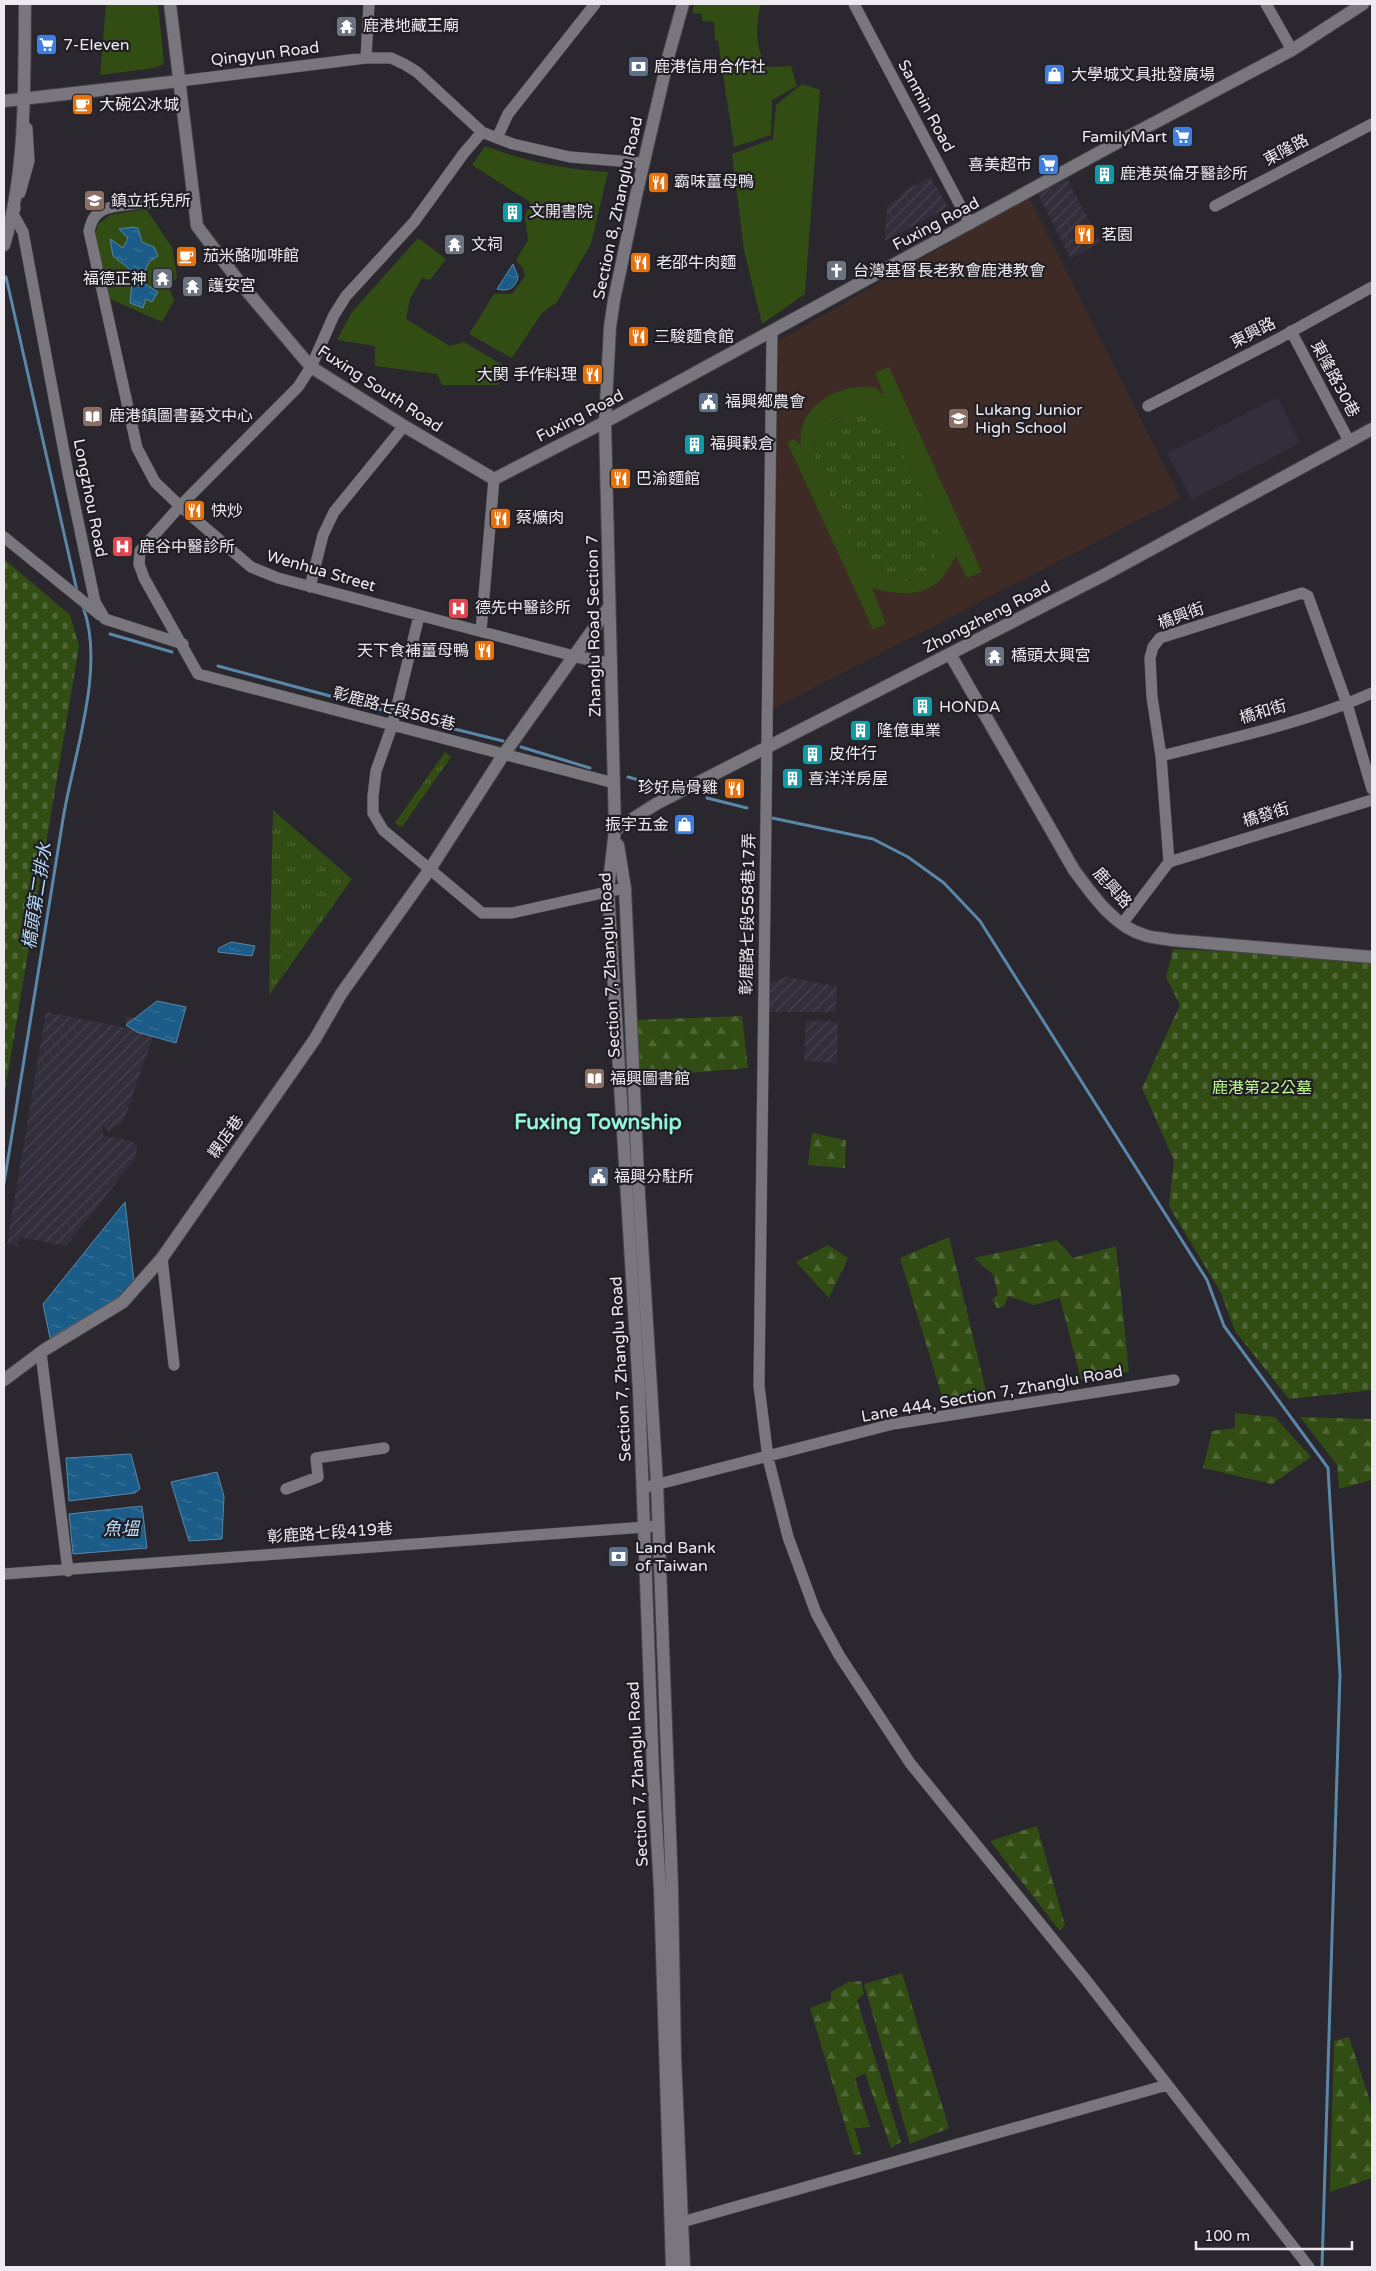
<svg xmlns="http://www.w3.org/2000/svg" width="1376" height="2271" viewBox="0 0 1376 2271" font-family="'Varela Round','Noto Sans TC',sans-serif">
	<style>
		.built { fill: #332e3b }
		.industrial { fill: url(#industrial-furrows) }
		.education { fill: #3e2b26 }
		.grass { fill: url(#grass-tufts) }
		.forest { fill: url(#forest-firs) }
		.cemetery { fill: url(#cemetery-stones) }
		.park { fill: #314d13; fill-rule: evenodd }
		.water { fill: url(#water-ripples); stroke: #5a87a7 }
		.lines { fill: none; stroke-linecap: round; stroke-linejoin: round }
		.stream { stroke: #5a87a7; stroke-width: 3 }
		.street-casing { stroke: #47454a; stroke-width: 12 }
		.secondary-casing { stroke: #47454a; stroke-width: 14 }
		.street { stroke: #79767e; stroke-width: 11 }
		.secondary { stroke: #79767e; stroke-width: 12 }
		.labels { text-anchor: middle; dominant-baseline: central; stroke-width: 4.5; stroke-linejoin: round; paint-order: stroke }
		.poi-label { font-size: 16px; fill: #edebf0; stroke: #201e24; text-anchor: start }
		.street-label { font-size: 16px; fill: #edebf0; stroke: #201e24 }
		.park-label { font-size: 16px; fill: #c0f98e; stroke: #201e24 }
		.water-label { font-size: 18px; font-style: italic; fill: #b4dcfb; stroke: #201e24 }
		.district-label { font-size: 21px; font-weight: bold; fill: #93f4d9; stroke: #201e24 }
	</style>
	<defs>
		<pattern id="industrial-furrows" width="10" height="10" patternUnits="userSpaceOnUse" patternTransform="scale(1.25)"><rect width="10" height="10" fill="#332e3b"/><path d="M-1 1l2-2M0 10L10 0M9 11l2-2" fill="none" stroke="#47424e"/></pattern>
		<pattern id="grass-tufts" width="24" height="20" patternUnits="userSpaceOnUse" patternTransform="scale(1.25)"><rect width="24" height="20" fill="#314d13"/><path d="M3 7l-1-3M5 7V3M7 7l1-3M15 17l-1-3M17 17v-4M19 17l1-3" fill="none" stroke="#4f6736"/></pattern>
		<pattern id="forest-firs" width="22" height="20" patternUnits="userSpaceOnUse" patternTransform="scale(1.25)"><rect width="22" height="20" fill="#314d13"/><path d="M5 1l3.5 6h-7zM16 11l3.5 6h-7z" fill="#4f6736"/></pattern>
		<pattern id="cemetery-stones" width="16" height="16" patternUnits="userSpaceOnUse" patternTransform="scale(1.25)"><rect width="16" height="16" fill="#314d13"/><path d="M2 7V4a2 2 0 0 1 4 0v3zM10 15v-3a2 2 0 0 1 4 0v3z" fill="#4f6736"/></pattern>
		<pattern id="water-ripples" width="26" height="14" patternUnits="userSpaceOnUse" patternTransform="scale(1.25)"><rect width="26" height="14" fill="#1b5c88"/><path d="M2 4q2-2 4 0t4 0M15 11q2-2 4 0t4 0" fill="none" stroke="#3c7499"/></pattern>
	</defs>
	<rect width="100%" height="100%" fill="#2a272e"/>
	<path class="built" d="M1278 397 1300 443 1192 500 1167 453Z"/>
	<path class="industrial" d="M930 177 948 207 885 241 887 205 899 198 904 191Z
		M1066 177 1100 242 1071 259 1035 188Z
		M786 977 837 986 836 1012H768V983Z
		M46 1012 127 1028 125 1016 158 1022 124 1120 121 1125 114 1127 109 1132 102 1125 103 1136 124 1139 137 1144 136 1158 66 1246 20 1237 17 1246 7 1244Z
		M806 1020 838 1022 837 1063 804 1061Z"/>
	<path class="education" d="M1029 197 1181 498 771 710 778 341Z"/>
	<path class="grass" d="M862 413 877 417 891 428 940 533C938 578 904 594 866 571L814 462 816 441 824 429 835 420 847 415Z
		M445 752 451 757 402 827 395 823Z
		M273 810 352 879 269 995Z"/>
	<path class="forest" d="M742 1016 748 1068 638 1077 635 1020Z
		M812 1133 846 1140 845 1168 808 1165Z
		M949 1237 986 1391 944 1403 900 1258Z
		M1057 1240 1073 1258 1116 1246 1129 1372 1081 1380 1060 1298 1034 1305 1008 1296 1004 1307 997 1308 992 1299 998 1295 993 1274 974 1258Z
		M828 1245 848 1258 829 1298 796 1262Z
		M1235 1413 1275 1417 1311 1457 1272 1484 1203 1468 1212 1431 1235 1428Z
		M1300 1417 1372 1419V1480L1339 1489 1337 1465Z
		M1037 1826 1065 1925 1060 1931 990 1841Z
		M902 1973 949 2128 910 2144 864 1984Z
		M861 1981 864 1994 857 2000 901 2142 891 2148 865 2073 855 2078 870 2127 854 2128 862 2154 854 2155 810 2008 831 2000V1992L848 1982Z
		M1349 2037 1372 2107V2178L1330 2192 1334 2041Z"/>
	<path class="cemetery" d="M4 559 70 615 79 646 4 1097Z
		M1173 949 1303 955 1372 963V1390L1289 1399 1235 1331 1221 1293 1169 1206 1174 1160 1142 1088 1180 1005 1166 977Z"/>
	<path class="park" d="M106 4H158L164 64 154 68 100 75Z
		M694 4H761C755 25 755 50 768 67L791 66 797 86 772 100 771 135 734 147 718 41 715 40 714 22 702 21V14L692 13Z
		M802 84 820 90 805 294 762 324 744 250 732 154 773 139 776 105Z
		M485 146C528 162 563 169 608 172L591 244 557 302 542 313 512 358 469 334 494 294H512L525 276 523 268 516 260 528 240 525 217 530 202 472 165Z
		M146 209 172 247 177 277 169 287 174 301 162 322 110 299 95 236 98 224 110 215Z
		M418 238 446 259 430 280 422 278 410 299 406 319 450 346 464 342 506 367 498 385H442L437 374 375 366V346L337 340 352 312Z
		M889 367 982 572 967 578 956 556C951 564 945 576 938 582 919 598 894 594 872 588L886 624 873 629 787 442 794 439 801 445C796 412 829 389 859 387 863 387 870 386 875 388 878 390 881 393 884 395L875 373ZM862 413 877 417 891 428 940 533C938 578 903 594 866 571L814 462 816 441 824 429 835 419 847 415Z"/>
	<path class="water" d="M133 227 138 228 142 242 154 247 158 256 149 262 145 271 148 274 145 284 158 292 152 302 146 299 143 308 130 303 132 282 138 276 113 256 110 239 123 248 128 238 119 229Z
		M513 264 518 277C516 288 508 292 497 289Z
		M231 942 255 946 252 956 218 952 219 948Z
		M157 1001 186 1007 176 1043 137 1032 126 1025Z
		M125 1202 134 1282 117 1298 50 1338 43 1304Z
		M131 1454 140 1489 135 1493 69 1501 66 1458Z
		M217 1472 224 1496 222 1539 189 1541 171 1482Z
		M142 1506 147 1548 73 1554 69 1514Z"/>
	<g class="lines">
		<path class="stream" d="M6 277 77 591
			M110 634 172 652
			M218 666 386 711
			M402 716 503 741
			M521 747 590 768
			M628 777 657 785
			M707 798 747 808
			M772 818 873 839 908 857 944 883 980 921 1207 1280 1224 1326 1328 1468 1340 1674 1322 2267
			M4 1183C24 1062 43 941 63 819 73 757 106 667 83 607"/>
		<defs>
			<path id="street" d="M854 4 970 224
				M1266 4 1292 50
				M366 58 369 4
				M180 81 366 58H391L404 64 417 72 482 132 497 138 513 144 570 157 644 163
				M482 132 464 153 414 222 346 296 334 315 311 367 298 387 180 506 140 551 139 564 144 578 198 674 614 783
				M497 138 508 114 595 4
				M20 193 29 161 27 128
				M193 200C174 202 115 202 101 211 93 216 91 223 89 231L137 448 155 482 180 506 251 567 278 578 574 656
				M1215 206 1372 124
				M15 208 13 214 23 232 68 473 95 602 105 619 183 644
				M772 331 759 1386 768 1458 788 1537 816 1613 839 1655 910 1763 1086 1980 1309 2267
				M1291 331 1349 441
				M1148 406 1278 339 1372 287
				M4 537 100 615
				M310 587 323 535 334 512 404 426
				M419 616 392 726 376 771 373 796V813L383 830 482 913H512L625 888
				M481 631 494 479
				M1161 756C1232 738 1305 723 1372 693
				M1169 862 1372 800
				M1122 924 1169 862 1161 756 1152 697 1150 658 1153 647 1160 638 1302 593 1308 596 1347 704 1372 789
				M162 1258 174 1365
				M41 1353 68 1571
				M643 1488 893 1424 1174 1380
				M286 1489 318 1477 316 1458 384 1448
				M4 1574 659 1526
				M674 2222H682L1167 2085"/>
			<path id="secondary" d="M170 4 197 226 240 283 311 367 404 426 494 479 605 422 1122 140 1292 50 1363 4
				M4 101 180 81
				M4 245C27 171 24 81 25 4
				M950 654 1074 870C1092 894 1113 926 1144 935 1152 938 1162 938 1171 940L1372 957
				M574 656 611 664
				M615 830 656 804 1104 575 1372 429
				M618 845 625 888 638 1178 657 1484 672 1887 675 2057 684 2267
				M4 1380 44 1350 123 1302 162 1258 315 1039 341 994 430 869 504 754 609 607
				M672 2267 660 1889 653 1771 639 1391 608 890 615 830 605 422 610 327 614 300 636 196 669 54 683 4"/>
		</defs>
		<use href="#street" class="street-casing"/>
		<use href="#secondary" class="secondary-casing"/>
		<use href="#street" class="street"/>
		<use href="#secondary" class="secondary"/>
	</g>
	<defs>
		<symbol id="temple-square" viewBox="-11 -11 22 22"><rect x="-9" y="-9" width="18" height="18" rx="4" fill="#6b7280" stroke="#201e24"/><path d="M0-6L5-2H3V0L6.5 2.5H4V6H1.5V3h-3V6H-4V2.5H-6.5L-3 0V-2H-5Z" fill="#fff"/></symbol>
		<symbol id="supermarket-square" viewBox="-11 -11 22 22"><rect x="-9" y="-9" width="18" height="18" rx="4" fill="#3f7fe0" stroke="#201e24"/><path d="M-6-5.5h2.5l.6 2H6L4.5 2H-2.5L-4.4-4H-6ZM-1.5 3.2a1.3 1.3 0 1 0 .1 0ZM3 3.2a1.3 1.3 0 1 0 .1 0Z" fill="#fff"/></symbol>
		<symbol id="bank-square" viewBox="-11 -11 22 22"><rect x="-9" y="-9" width="18" height="18" rx="4" fill="#5c6f8a" stroke="#201e24"/><path d="M-6-4H6V4H-6ZM0-2.3a2.3 2.3 0 1 0 0 4.6a2.3 2.3 0 1 0 0-4.6Z" fill="#fff"/></symbol>
		<symbol id="shop-square" viewBox="-11 -11 22 22"><rect x="-9" y="-9" width="18" height="18" rx="4" fill="#3f7fe0" stroke="#201e24"/><path d="M-5-2.5h2.3a2.7 3.5 0 0 1 5.4 0H5L5.5 6h-11ZM-1.5-2.5h3a1.5 2.3 0 0 0-3 0Z" fill="#fff"/></symbol>
		<symbol id="cafe-square" viewBox="-11 -11 22 22"><rect x="-9" y="-9" width="18" height="18" rx="4" fill="#e8710a" stroke="#201e24"/><path d="M-5.5-4.5H6V0H3Q3 3.5 0 3.5H-2.5Q-5.5 3.5-5.5 0ZM3-3.2v2h1.7v-2ZM-6 4.5H4V6H-6Z" fill="#fff"/></symbol>
		<symbol id="building-square" viewBox="-11 -11 22 22"><rect x="-9" y="-9" width="18" height="18" rx="4" fill="#0f9aa8" stroke="#201e24"/><path d="M-4-6H4V6H1V3H-1V6H-4ZM-2.5-4.3h1.7v1.8h-1.7ZM.8-4.3h1.7v1.8H.8ZM-2.5-1h1.7V.8h-1.7ZM.8-1h1.7V.8H.8Z" fill="#fff"/></symbol>
		<symbol id="restaurant-square" viewBox="-11 -11 22 22"><rect x="-9" y="-9" width="18" height="18" rx="4" fill="#e8710a" stroke="#201e24"/><path d="M-5-6h1v4h1v-4h1v4h1v-4h1v5L-1.5 .5V6h-2V.5L-5-1ZM5-6V6H3V1.5H1.5Q1.5-4 5-6Z" fill="#fff"/></symbol>
		<symbol id="school-square" viewBox="-11 -11 22 22"><rect x="-9" y="-9" width="18" height="18" rx="4" fill="#8d6e63" stroke="#201e24"/><path d="M0-5L7-2L0 1L-7-2ZM-4 1L0 2.5L4 1V4Q0 6-4 4Z" fill="#fff"/></symbol>
		<symbol id="church-square" viewBox="-11 -11 22 22"><rect x="-9" y="-9" width="18" height="18" rx="4" fill="#6b7280" stroke="#201e24"/><path d="M-1.2-6h2.4v3.5h3.3v2.4h-3.3V6h-2.4V-.1h-3.3v-2.4h3.3Z" fill="#fff"/></symbol>
		<symbol id="civic-square" viewBox="-11 -11 22 22"><rect x="-9" y="-9" width="18" height="18" rx="4" fill="#5c6f8a" stroke="#201e24"/><path d="M-.6-6.5H3V-4.5H.6V-3L4-1V1h2V6H-6V1h2V-1L-.6-3ZM-1.2 2.5V6h2.4V2.5Z" fill="#fff"/></symbol>
		<symbol id="library-square" viewBox="-11 -11 22 22"><rect x="-9" y="-9" width="18" height="18" rx="4" fill="#8d6e63" stroke="#201e24"/><path d="M-6-4Q-3-5.5-.7-3.5V5Q-3 3-6 4ZM6-4Q3-5.5 .7-3.5V5Q3 3 6 4Z" fill="#fff"/></symbol>
		<symbol id="hospital-square" viewBox="-11 -11 22 22"><rect x="-9" y="-9" width="18" height="18" rx="4" fill="#e0444e" stroke="#201e24"/><path d="M-5-5h3v3.5h4V-5h3V5h-3V1.5h-4V5h-3Z" fill="#fff"/></symbol>
	</defs>
	<g fill-rule="evenodd">
		<use href="#temple-square" x="334" y="14" width="25" height="25"/>
		<use href="#supermarket-square" x="34" y="32" width="25" height="25"/>
		<use href="#bank-square" x="626" y="54" width="25" height="25"/>
		<use href="#shop-square" x="1042" y="62" width="25" height="25"/>
		<use href="#cafe-square" x="70" y="92" width="25" height="25"/>
		<use href="#supermarket-square" x="1170" y="124" width="25" height="25"/>
		<use href="#supermarket-square" x="1036" y="152" width="25" height="25"/>
		<use href="#building-square" x="1092" y="162" width="25" height="25"/>
		<use href="#restaurant-square" x="646" y="170" width="25" height="25"/>
		<use href="#school-square" x="82" y="188" width="25" height="25"/>
		<use href="#building-square" x="500" y="200" width="25" height="25"/>
		<use href="#restaurant-square" x="1072" y="222" width="25" height="25"/>
		<use href="#temple-square" x="442" y="232" width="25" height="25"/>
		<use href="#cafe-square" x="174" y="244" width="25" height="25"/>
		<use href="#restaurant-square" x="628" y="250" width="25" height="25"/>
		<use href="#church-square" x="824" y="258" width="25" height="25"/>
		<use href="#temple-square" x="150" y="266" width="25" height="25"/>
		<use href="#temple-square" x="180" y="274" width="25" height="25"/>
		<use href="#restaurant-square" x="626" y="324" width="25" height="25"/>
		<use href="#restaurant-square" x="580" y="362" width="25" height="25"/>
		<use href="#civic-square" x="696" y="390" width="25" height="25"/>
		<use href="#library-square" x="80" y="404" width="25" height="25"/>
		<use href="#school-square" x="946" y="406" width="25" height="25"/>
		<use href="#building-square" x="682" y="432" width="25" height="25"/>
		<use href="#restaurant-square" x="608" y="466" width="25" height="25"/>
		<use href="#restaurant-square" x="182" y="498" width="25" height="25"/>
		<use href="#restaurant-square" x="488" y="506" width="25" height="25"/>
		<use href="#hospital-square" x="110" y="534" width="25" height="25"/>
		<use href="#hospital-square" x="446" y="596" width="25" height="25"/>
		<use href="#restaurant-square" x="472" y="638" width="25" height="25"/>
		<use href="#temple-square" x="982" y="644" width="25" height="25"/>
		<use href="#building-square" x="910" y="694" width="25" height="25"/>
		<use href="#building-square" x="848" y="718" width="25" height="25"/>
		<use href="#building-square" x="800" y="742" width="25" height="25"/>
		<use href="#building-square" x="780" y="766" width="25" height="25"/>
		<use href="#restaurant-square" x="722" y="776" width="25" height="25"/>
		<use href="#shop-square" x="672" y="812" width="25" height="25"/>
		<use href="#library-square" x="582" y="1066" width="25" height="25"/>
		<use href="#civic-square" x="586" y="1164" width="25" height="25"/>
		<use href="#bank-square" x="606" y="1544" width="25" height="25"/>
	</g>
	<g class="labels">
		<g class="poi-label">
			<text x="363" y="26">鹿港地藏王廟</text>
			<text x="63" y="45">7-Eleven</text>
			<text x="654" y="67">鹿港信用合作社</text>
			<text x="1071" y="75">大學城文具批發廣場</text>
			<text x="99" y="105">大碗公冰城</text>
			<text x="1167" y="137" text-anchor="end">FamilyMart</text>
			<text x="1032" y="165" text-anchor="end">喜美超市</text>
			<text x="1120" y="174">鹿港英倫牙醫診所</text>
			<text x="674" y="182">霸味薑母鴨</text>
			<text x="111" y="201">鎮立托兒所</text>
			<text x="529" y="212">文開書院</text>
			<text x="1101" y="235">茗園</text>
			<text x="471" y="245">文祠</text>
			<text x="203" y="256">茄米酪咖啡館</text>
			<text x="656" y="263">老邵牛肉麵</text>
			<text x="853" y="271">台灣基督長老教會鹿港教會</text>
			<text x="147" y="279" text-anchor="end">福德正神</text>
			<text x="208" y="286">護安宮</text>
			<text x="654" y="337">三駿麵食館</text>
			<text x="577" y="375" text-anchor="end">大関 手作料理</text>
			<text x="725" y="402">福興鄉農會</text>
			<text x="975" y="410">Lukang Junior<tspan x="975" dy="18">High School</tspan></text>
			<text x="109" y="416">鹿港鎮圖書藝文中心</text>
			<text x="710" y="444">福興穀倉</text>
			<text x="636" y="479">巴渝麵館</text>
			<text x="211" y="511">快炒</text>
			<text x="516" y="518">蔡爌肉</text>
			<text x="139" y="547">鹿谷中醫診所</text>
			<text x="475" y="608">德先中醫診所</text>
			<text x="469" y="651" text-anchor="end">天下食補薑母鴨</text>
			<text x="1011" y="656">橋頭太興宮</text>
			<text x="939" y="707">HONDA</text>
			<text x="877" y="731">隆億車業</text>
			<text x="829" y="754">皮件行</text>
			<text x="808" y="779">喜洋洋房屋</text>
			<text x="718" y="788" text-anchor="end">珍好烏骨雞</text>
			<text x="669" y="825" text-anchor="end">振宇五金</text>
			<text x="610" y="1079">福興圖書館</text>
			<text x="614" y="1177">福興分駐所</text>
			<text x="635" y="1548">Land Bank<tspan x="635" dy="18">of Taiwan</tspan></text>
		</g>
		<g class="street-label">
			<text transform="translate(265 54) rotate(-7)">Qingyun Road</text>
			<text transform="translate(926 106) rotate(62)">Sanmin Road</text>
			<text transform="translate(1286 150) rotate(-28)">東隆路</text>
			<text transform="translate(618 208) rotate(-78)">Section 8, Zhanglu Road</text>
			<text transform="translate(936 224) rotate(-28)">Fuxing Road</text>
			<text transform="translate(1253 333) rotate(-27)">東興路</text>
			<text transform="translate(1335 379) rotate(62)">東隆路30巷</text>
			<text transform="translate(380 389) rotate(33)">Fuxing South Road</text>
			<text transform="translate(580 416) rotate(-27)">Fuxing Road</text>
			<text transform="translate(90 498) rotate(79)">Longzhou Road</text>
			<text transform="translate(321 571) rotate(16)">Wenhua Street</text>
			<text transform="translate(1181 616) rotate(-20)">橋興街</text>
			<text transform="translate(987 617) rotate(-27)">Zhongzheng Road</text>
			<text transform="translate(594 626) rotate(-91)">Zhanglu Road Section 7</text>
			<text transform="translate(394 709) rotate(15)">彰鹿路七段585巷</text>
			<text transform="translate(1263 712) rotate(-16)">橋和街</text>
			<text transform="translate(1266 815) rotate(-17)">橋發街</text>
			<text transform="translate(1112 888) rotate(48)">鹿興路</text>
			<text transform="translate(748 914) rotate(-89)">彰鹿路七段558巷17弄</text>
			<text transform="translate(610 965) rotate(-93)">Section 7, Zhanglu Road</text>
			<text transform="translate(226 1137) rotate(-55)">粿店巷</text>
			<text transform="translate(621 1369) rotate(-93)">Section 7, Zhanglu Road</text>
			<text transform="translate(992 1394) rotate(-10)">Lane 444, Section 7, Zhanglu Road</text>
			<text transform="translate(330 1533) rotate(-4)">彰鹿路七段419巷</text>
			<text transform="translate(638 1774) rotate(-93)">Section 7, Zhanglu Road</text>
		</g>
		<g class="park-label">
			<text x="1262" y="1088">鹿港第22公墓</text>
		</g>
		<g class="water-label">
			<text transform="translate(37 896) rotate(-81)">橋頭第二排水</text>
			<text x="121" y="1529">魚塭</text>
		</g>
		<g class="district-label">
			<text x="598" y="1122">Fuxing Township</text>
		</g>
	</g>
	<rect width="1376" height="2271" fill="none" stroke="#edebf0" stroke-width="10"/>
	<path d="M1196 2241v8h156v-8" fill="none" stroke="#edebf0" stroke-width="2.5"/>
	<text x="1204" y="2241" font-size="15" fill="#edebf0" stroke="#201e24" stroke-width="4" paint-order="stroke">100 m</text>
</svg>
